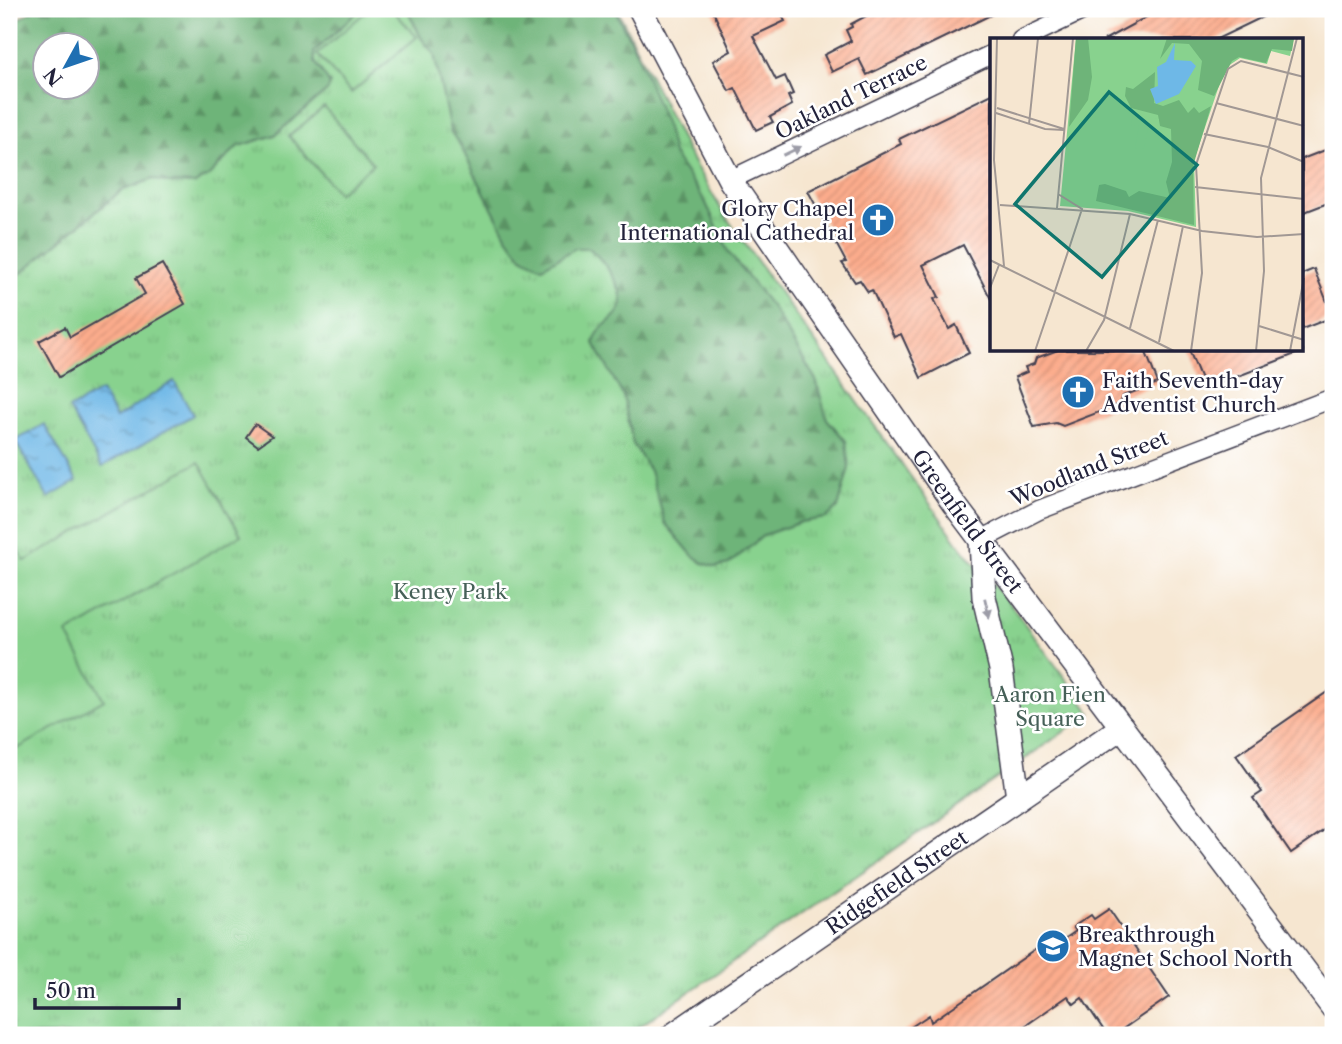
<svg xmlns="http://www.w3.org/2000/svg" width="1342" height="1044" viewBox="0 0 1342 1044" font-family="'Libre Caslon Text',serif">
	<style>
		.grass { fill: url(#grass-tufts); stroke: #557a64; stroke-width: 2; fill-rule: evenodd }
		.forest { fill: url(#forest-firs); stroke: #486b5a; stroke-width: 2; fill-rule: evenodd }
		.pitch { fill: #88d28e; stroke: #557a64; stroke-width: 2 }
		.water { fill: url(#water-ripples); stroke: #486d91; stroke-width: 2 }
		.building { fill: url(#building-hatch) }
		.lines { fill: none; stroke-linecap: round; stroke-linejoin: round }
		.minor-casing { stroke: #423f51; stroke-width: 21 }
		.tertiary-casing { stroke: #423f51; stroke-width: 26 }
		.minor { stroke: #fff; stroke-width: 18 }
		.tertiary { stroke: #fff; stroke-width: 23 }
		.oneway { fill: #9c9ca7 }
		.labels { text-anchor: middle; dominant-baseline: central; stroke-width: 5; stroke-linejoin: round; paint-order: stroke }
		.street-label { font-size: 21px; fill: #22223b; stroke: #fff }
		.poi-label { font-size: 21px; fill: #22223b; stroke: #fff; text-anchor: start }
		.park-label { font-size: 21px; fill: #466058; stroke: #fff }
		.inset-road { fill: none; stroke: #a19894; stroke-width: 2 }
		.view { fill: #0f766e; fill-opacity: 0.15; stroke: #0f766e; stroke-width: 3.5 }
		.inset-edge { fill: none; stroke: #22223b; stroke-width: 3.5 }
	</style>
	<defs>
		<pattern id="grass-tufts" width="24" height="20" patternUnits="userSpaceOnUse" patternTransform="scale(1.75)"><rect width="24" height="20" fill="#88d28e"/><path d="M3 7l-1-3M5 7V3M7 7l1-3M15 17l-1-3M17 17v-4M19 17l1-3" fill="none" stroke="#75b47b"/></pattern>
		<pattern id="forest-firs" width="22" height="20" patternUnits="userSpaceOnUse" patternTransform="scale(1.75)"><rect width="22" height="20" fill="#6eb479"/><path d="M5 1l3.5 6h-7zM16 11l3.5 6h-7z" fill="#5a9264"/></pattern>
		<pattern id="water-ripples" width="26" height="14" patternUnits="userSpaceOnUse" patternTransform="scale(1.75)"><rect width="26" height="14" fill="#6eb8e7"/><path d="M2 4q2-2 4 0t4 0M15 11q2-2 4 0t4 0" fill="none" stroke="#5a95bc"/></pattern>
		<pattern id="building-hatch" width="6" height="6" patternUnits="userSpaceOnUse" patternTransform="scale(1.75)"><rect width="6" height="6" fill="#fcac8c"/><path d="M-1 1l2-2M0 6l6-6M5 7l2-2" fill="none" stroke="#d8947a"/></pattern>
	</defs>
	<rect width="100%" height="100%" fill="#fff"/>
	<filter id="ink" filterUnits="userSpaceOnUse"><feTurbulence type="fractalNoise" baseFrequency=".0143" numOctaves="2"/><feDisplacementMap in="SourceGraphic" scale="14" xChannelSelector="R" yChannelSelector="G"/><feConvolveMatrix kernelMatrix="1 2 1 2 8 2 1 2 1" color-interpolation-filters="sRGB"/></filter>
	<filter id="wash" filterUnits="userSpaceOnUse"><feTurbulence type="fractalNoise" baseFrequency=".00686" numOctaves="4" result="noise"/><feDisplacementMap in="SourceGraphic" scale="28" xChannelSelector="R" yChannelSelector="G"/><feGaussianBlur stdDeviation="1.57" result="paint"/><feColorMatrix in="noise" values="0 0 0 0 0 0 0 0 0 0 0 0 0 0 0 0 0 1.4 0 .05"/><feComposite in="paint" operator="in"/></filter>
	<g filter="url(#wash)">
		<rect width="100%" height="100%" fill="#f6e6d0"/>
		<path class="grass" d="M40 9H617L687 151 724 214 958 543 1013 608 1091 713 627 1035H9V29ZM46 46H88V88H46Z"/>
		<path class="forest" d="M35 9H361L314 52 315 62 330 84 328 90 275 135 237 147 209 176 195 184 168 183 153 179 121 191 20 274 9 293V25ZM46 46H88V88H46Z
			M407 9H614L636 51 667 128 673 154 705 201 729 253 774 310 816 380 827 419 846 441 849 468 838 508 826 518 801 522 764 535 729 564 716 567 703 563 692 555 665 523 650 471 633 444 623 396 594 343C598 325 611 324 620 309 629 293 602 259 589 248H576L542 267 522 257 506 235 460 145 450 131 434 54 421 38Z"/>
		<path class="pitch" d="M369 9H392L417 37 351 93 317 54Z
			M324 107 373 164 338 193 289 136Z
			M199 462 241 535 67 634 104 700 17 749 9 734V533L25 561Z"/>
		<path class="water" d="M174 381 193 415 102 467 69 409 101 391 116 418Z
			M44 424 77 481 48 498 15 441Z"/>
		<g id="blocks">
			<path class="building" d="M712 9H778L785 21 753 36 776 80 785 76 793 94 788 96 792 105 770 117 773 122 756 130 735 88 729 91 713 61 731 51Z
				M879 9H1003L867 75 859 59 832 72 824 55 851 41 846 30 852 27 851 24Z
				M1161 9H1279L1215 40H1104Z
				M992 94V301L963 245 923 265 939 297 934 299 949 329 956 325 969 353 921 378 901 334 894 337 872 290 868 292 860 280 855 282 842 263 846 262 808 191 901 144 899 139Z
				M1333 147V201L1302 213V159Z
				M162 264 185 304 59 377 39 341 65 327 70 337 145 294 136 278Z
				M1314 269 1333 317 1302 329V274Z
				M1058 350H1145L1158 383 1123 396 1120 404 1063 426 1056 423 1034 427 1015 377 1027 372 1025 367 1034 364 1036 358Z
				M1189 350H1303V351L1205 389Z
				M255 424 272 436 258 446 246 437Z
				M1333 688V824L1291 853 1253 798 1262 792 1236 755Z
				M1109 909 1169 997 1114 1035H1107L1082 998 1074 1004 1068 996 1012 1035H899L929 1015 931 1022 1045 943 1050 949 1076 931 1073 927 1091 915 1094 919Z"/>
		</g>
	</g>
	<g filter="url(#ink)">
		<use href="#blocks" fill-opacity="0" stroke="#423f51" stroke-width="2"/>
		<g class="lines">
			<defs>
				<path id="minor" d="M1021 40 1086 9
					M730 180 992 54
					M981 540 1039 510 1333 398"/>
				<g id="tertiary">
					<path id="s1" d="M640 9 730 180 798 279 954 504 1333 1008"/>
					<path d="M981 540 984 597 1001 669 1018 798"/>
					<path id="s2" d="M673 1035 1122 727"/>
				</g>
			</defs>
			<use href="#minor" class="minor-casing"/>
			<use href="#tertiary" class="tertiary-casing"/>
			<use href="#minor" class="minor"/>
			<use href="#tertiary" class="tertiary"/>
		</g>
		<defs><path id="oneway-solid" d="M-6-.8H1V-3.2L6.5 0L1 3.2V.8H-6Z" transform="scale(1.75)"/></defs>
		<g class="oneway">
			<use href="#oneway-solid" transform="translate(792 151) rotate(-26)"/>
			<use href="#oneway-solid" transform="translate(987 608) rotate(77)"/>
		</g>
	</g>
	<defs>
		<symbol id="church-disc" viewBox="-11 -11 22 22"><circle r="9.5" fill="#1f6fb2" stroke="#fff"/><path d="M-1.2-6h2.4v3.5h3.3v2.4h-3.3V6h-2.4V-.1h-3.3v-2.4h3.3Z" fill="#fff"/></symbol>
		<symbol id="school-disc" viewBox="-11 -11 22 22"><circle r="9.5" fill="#1f6fb2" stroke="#fff"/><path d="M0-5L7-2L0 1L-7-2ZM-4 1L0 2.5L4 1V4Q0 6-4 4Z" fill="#fff"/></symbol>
	</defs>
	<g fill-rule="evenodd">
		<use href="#church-disc" x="859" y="201" width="38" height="38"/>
		<use href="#church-disc" x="1059" y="373" width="38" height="38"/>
		<use href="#school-disc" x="1034" y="927" width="38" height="38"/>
	</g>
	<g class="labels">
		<g class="street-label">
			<text transform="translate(851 97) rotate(-26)">Oakland Terrace</text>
			<text transform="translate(1089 468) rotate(-22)">Woodland Street</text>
			<text stroke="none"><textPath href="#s1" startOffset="609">Greenfield Street</textPath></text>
			<text stroke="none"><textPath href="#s2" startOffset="271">Ridgefield Street</textPath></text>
		</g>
		<g class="poi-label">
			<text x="854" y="208" text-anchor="end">Glory Chapel<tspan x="854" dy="24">International Cathedral</tspan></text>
			<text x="1102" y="380">Faith Seventh-day<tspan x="1102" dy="24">Adventist Church</tspan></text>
			<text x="1078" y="934">Breakthrough<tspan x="1078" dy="24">Magnet School North</tspan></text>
		</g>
		<g class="park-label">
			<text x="450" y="591">Keney Park</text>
			<text x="1050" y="694">Aaron Fien<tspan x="1050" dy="24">Square</tspan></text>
		</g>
	</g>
	<g transform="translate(990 38)">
		<rect width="313" height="313" fill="#f6e6d0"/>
		<path d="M86 0H304L300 18 281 13 277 26 250 20 235 30 204 122 206 189 138 173 70 168Z" fill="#88d28e"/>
		<path d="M86 0H98L102 39 98 62 79 89ZM177 0H304L302 13 282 11 276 25 249 19 242 23 224 58 208 52 212 23 199 6 182 5 170 21ZM165 34 164 65 173 68 189 62 198 75 204 69 209 75 221 68 203 128 204 187 106 163 109 147 115 146 136 153 139 159 149 153 180 160 176 144 182 124 181 91 170 88 168 77 141 70 135 58 136 49 143 51Z" fill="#6eb479"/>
		<path d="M143 76 169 81 167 91 158 90 154 111 145 110 149 88 141 87Z" fill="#88d28e"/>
		<path d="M185 5 184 22 201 23 206 28 189 56 166 66 160 51 168 48 167 29 176 24Z" fill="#6eb8e7"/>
		<path class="inset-road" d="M7 0 4 122 14 228M226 65 314 88M7 70 74 91M6 75 55 91 74 92M39 86 48 0M214 96 278 109 314 124M205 149 314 161M10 167 140 176 212 193 267 199 314 196M67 170 83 0M0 222 184 313M0 250 9 227M65 253 92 171 68 156M269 288 314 302M140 290 168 182M169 304 193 188M45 313 65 254M96 313 114 282 140 176M201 313 212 235 206 127 238 31 251 23 314 39M266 313 274 233 271 140 307 0M300 313 314 240"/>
		<path class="view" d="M119 54 207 127 112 239 25 166Z"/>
		<rect width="313" height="313" class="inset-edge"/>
	</g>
	<rect width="1342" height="1044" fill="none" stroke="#fff" stroke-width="35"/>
	<g transform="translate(66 66) rotate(230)"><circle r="33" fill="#ffffff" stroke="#a7a7b1" stroke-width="2"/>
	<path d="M0-5L12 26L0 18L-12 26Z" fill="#1f6fb2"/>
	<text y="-10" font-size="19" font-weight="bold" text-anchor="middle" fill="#22223b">N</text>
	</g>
	<path d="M35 998v10h144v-10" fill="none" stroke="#22223b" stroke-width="3.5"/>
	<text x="46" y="998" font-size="21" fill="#22223b" stroke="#ffffff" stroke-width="5" paint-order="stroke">50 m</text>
</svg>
